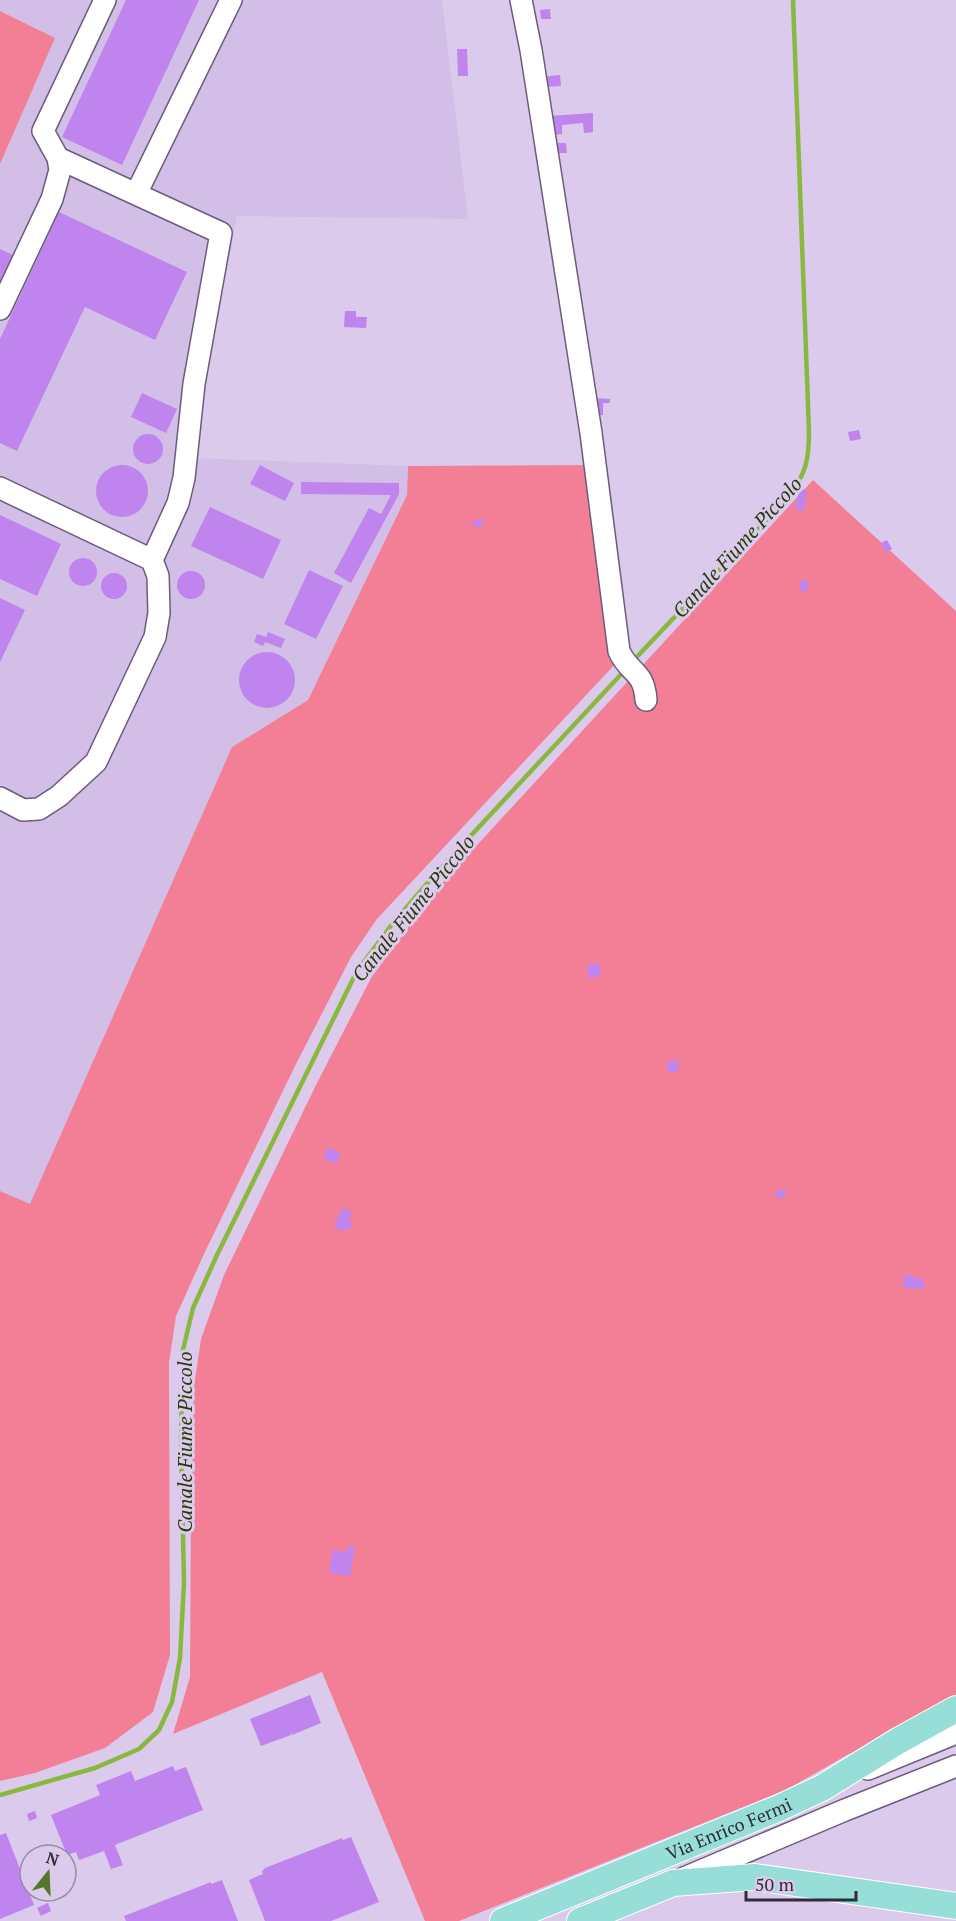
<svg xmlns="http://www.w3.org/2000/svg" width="956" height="1921" viewBox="0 0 956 1921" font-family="'PT Serif',serif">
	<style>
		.built { fill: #d3bee7 }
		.green { fill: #f37f97 }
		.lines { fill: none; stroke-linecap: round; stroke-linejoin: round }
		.stream { stroke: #88b83e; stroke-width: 4.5 }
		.building { fill: #bf84ee }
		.minor-casing { stroke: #6c5c7a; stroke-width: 24 }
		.major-casing { stroke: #fff; stroke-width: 28 }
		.minor { stroke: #fff; stroke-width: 21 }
		.major { stroke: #97ded9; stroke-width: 26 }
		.labels { text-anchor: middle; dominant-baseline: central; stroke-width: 6; stroke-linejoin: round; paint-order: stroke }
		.street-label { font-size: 18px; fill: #312a38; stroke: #dbcaec }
		.water-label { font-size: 20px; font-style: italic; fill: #273a09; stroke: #dbcaec }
	</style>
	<rect width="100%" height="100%" fill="#dbcaec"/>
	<path class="built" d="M0 0H442L468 219 237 216 190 458 408 466 407 495 308 700 232 747 30 1205 0 1191V164L55 38 0 11Z"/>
	<path class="green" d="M0 11 55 38 0 164Z
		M589 465 617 662 377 919 351 957 296 1064 204 1254 176 1316 169 1363 170 1655 153 1712 105 1748 35 1773 0 1781V1191L30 1204 232 747 308 700 407 495 408 466Z
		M813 480 956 611V1701L916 1725 847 1755 786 1790 459 1921H425L322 1672 173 1734 190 1677 191 1495 194 1386 201 1339 224 1275 316 1085 371 978 433 893Z"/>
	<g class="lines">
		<path class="stream" d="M633 661 790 495C806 473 809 459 809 432L793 0
			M0 1795 95 1768 139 1749 159 1730 172 1702 180 1658 184 1583 181 1436 183 1350 193 1308 217 1255 357 971 393 923 438 871 626 669"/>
	</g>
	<path class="building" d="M126 0H199L122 165 62 137Z
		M550 9 551 19H541L540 10Z
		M457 49H467L468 76H458Z
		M560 75 561 86 543 87V77Z
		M593 113V132L584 133 583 123 562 125V134L553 135 549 116Z
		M557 143H566L567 153H557Z
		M59 212 187 272 155 340 85 307 17 451 0 443V339Z
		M0 249 17 257 0 292Z
		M345 311H356V317H367L366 328 344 327Z
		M142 393 177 409 166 433 131 417Z
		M595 398 610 399V403H603V415H595Z
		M859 430 861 439 850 441 848 432Z
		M133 449a15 15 0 1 1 30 0a15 15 0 1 1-30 0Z
		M96 491a26 26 0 1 1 52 0a26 26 0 1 1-52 0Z
		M260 465 294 483 285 501 250 484Z
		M301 482 399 483V494L351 583 334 573 369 508 381 514 391 495 301 494Z
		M802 489 807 491 804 511 795 509 797 497Z
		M210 507 281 540 263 579 191 546Z
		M0 515 61 544 37 596 0 579Z
		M482 519 484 525 474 528 473 521Z
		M887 540 892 549 885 552 881 543Z
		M69 572a14 14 0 1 1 28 0a14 14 0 1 1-28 0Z
		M309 570 343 586 316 639 284 624Z
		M177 585a14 14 0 1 1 28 0a14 14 0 1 1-28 0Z
		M101 586a13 13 0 1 1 26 0a13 13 0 1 1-26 0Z
		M800 581H809L808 591H800Z
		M0 598 25 610 0 662Z
		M268 632 285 639 281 648 265 642 263 646 254 642 257 634 266 637Z
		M239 680a28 28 0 1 1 56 0a28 28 0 1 1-56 0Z
		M599 963 601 976 589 978 587 965Z
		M667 1061H678V1072L668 1073Z
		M328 1147 341 1154 336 1164 323 1158Z
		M777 1189 786 1191 784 1199 775 1196Z
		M342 1208 352 1212 349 1221 353 1223 350 1230 346 1228 344 1232 334 1227Z
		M904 1275H913V1278L924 1279V1289L903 1288Z
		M348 1546 355 1547 350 1576 329 1573 333 1550 347 1552Z
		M310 1695 321 1723 292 1735 291 1731V1735L261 1746 250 1719Z
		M173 1766 175 1771 186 1767 203 1810 115 1845 123 1865 111 1869 104 1851 79 1860 76 1852 67 1855 51 1815 100 1795 96 1785 131 1771 135 1781Z
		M35 1811 37 1818 29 1821 27 1814Z
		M6 1833 34 1905 0 1919V1835Z
		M351 1837 379 1902 331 1921H265L249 1880 263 1874 262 1871 265 1868 342 1838 343 1840Z
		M222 1880 238 1921H126L124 1916 211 1882V1884Z
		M48 1903 51 1911 41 1916 37 1908Z"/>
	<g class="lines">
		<defs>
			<path id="minor" d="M521 0 531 50 591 433 619 651C629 674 644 670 646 700
				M58 158 136 194
				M0 309 52 199 60 170 58 158 43 131 105 0
				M0 488 152 560 158 576 159 613 155 637 96 762 59 796 39 809 23 810 0 798
				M152 560 178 503 184 478 194 384 221 233 136 194 231 0
				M868 1769 956 1733
				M684 1878 845 1810 956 1766"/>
			<g id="major">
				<path id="s1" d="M503 1921 779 1808 822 1788 898 1741 956 1709"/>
				<path d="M580 1921 673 1883 755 1877 956 1906"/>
			</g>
		</defs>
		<use href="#minor" class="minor-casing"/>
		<use href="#major" class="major-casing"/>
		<use href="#minor" class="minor"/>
		<use href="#major" class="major"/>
	</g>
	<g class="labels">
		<g class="street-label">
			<text stroke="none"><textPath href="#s1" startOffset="244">Via Enrico Fermi</textPath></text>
		</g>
		<g class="water-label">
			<text transform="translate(737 547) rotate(-48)">Canale Fiume Piccolo</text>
			<text transform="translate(413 908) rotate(-51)">Canale Fiume Piccolo</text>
			<text transform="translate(184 1442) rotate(-90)">Canale Fiume Piccolo</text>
		</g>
	</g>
	<g transform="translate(48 1873) rotate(18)"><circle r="28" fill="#dbcaec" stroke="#978aa4" stroke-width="1.5"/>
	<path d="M0-4.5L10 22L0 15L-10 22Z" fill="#57752b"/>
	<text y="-9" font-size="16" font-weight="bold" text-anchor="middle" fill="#312a38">N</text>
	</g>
	<path d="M746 1891v9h110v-9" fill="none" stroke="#312a38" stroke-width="3"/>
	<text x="755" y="1891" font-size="18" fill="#312a38" stroke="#dbcaec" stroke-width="4.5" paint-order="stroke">50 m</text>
</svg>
